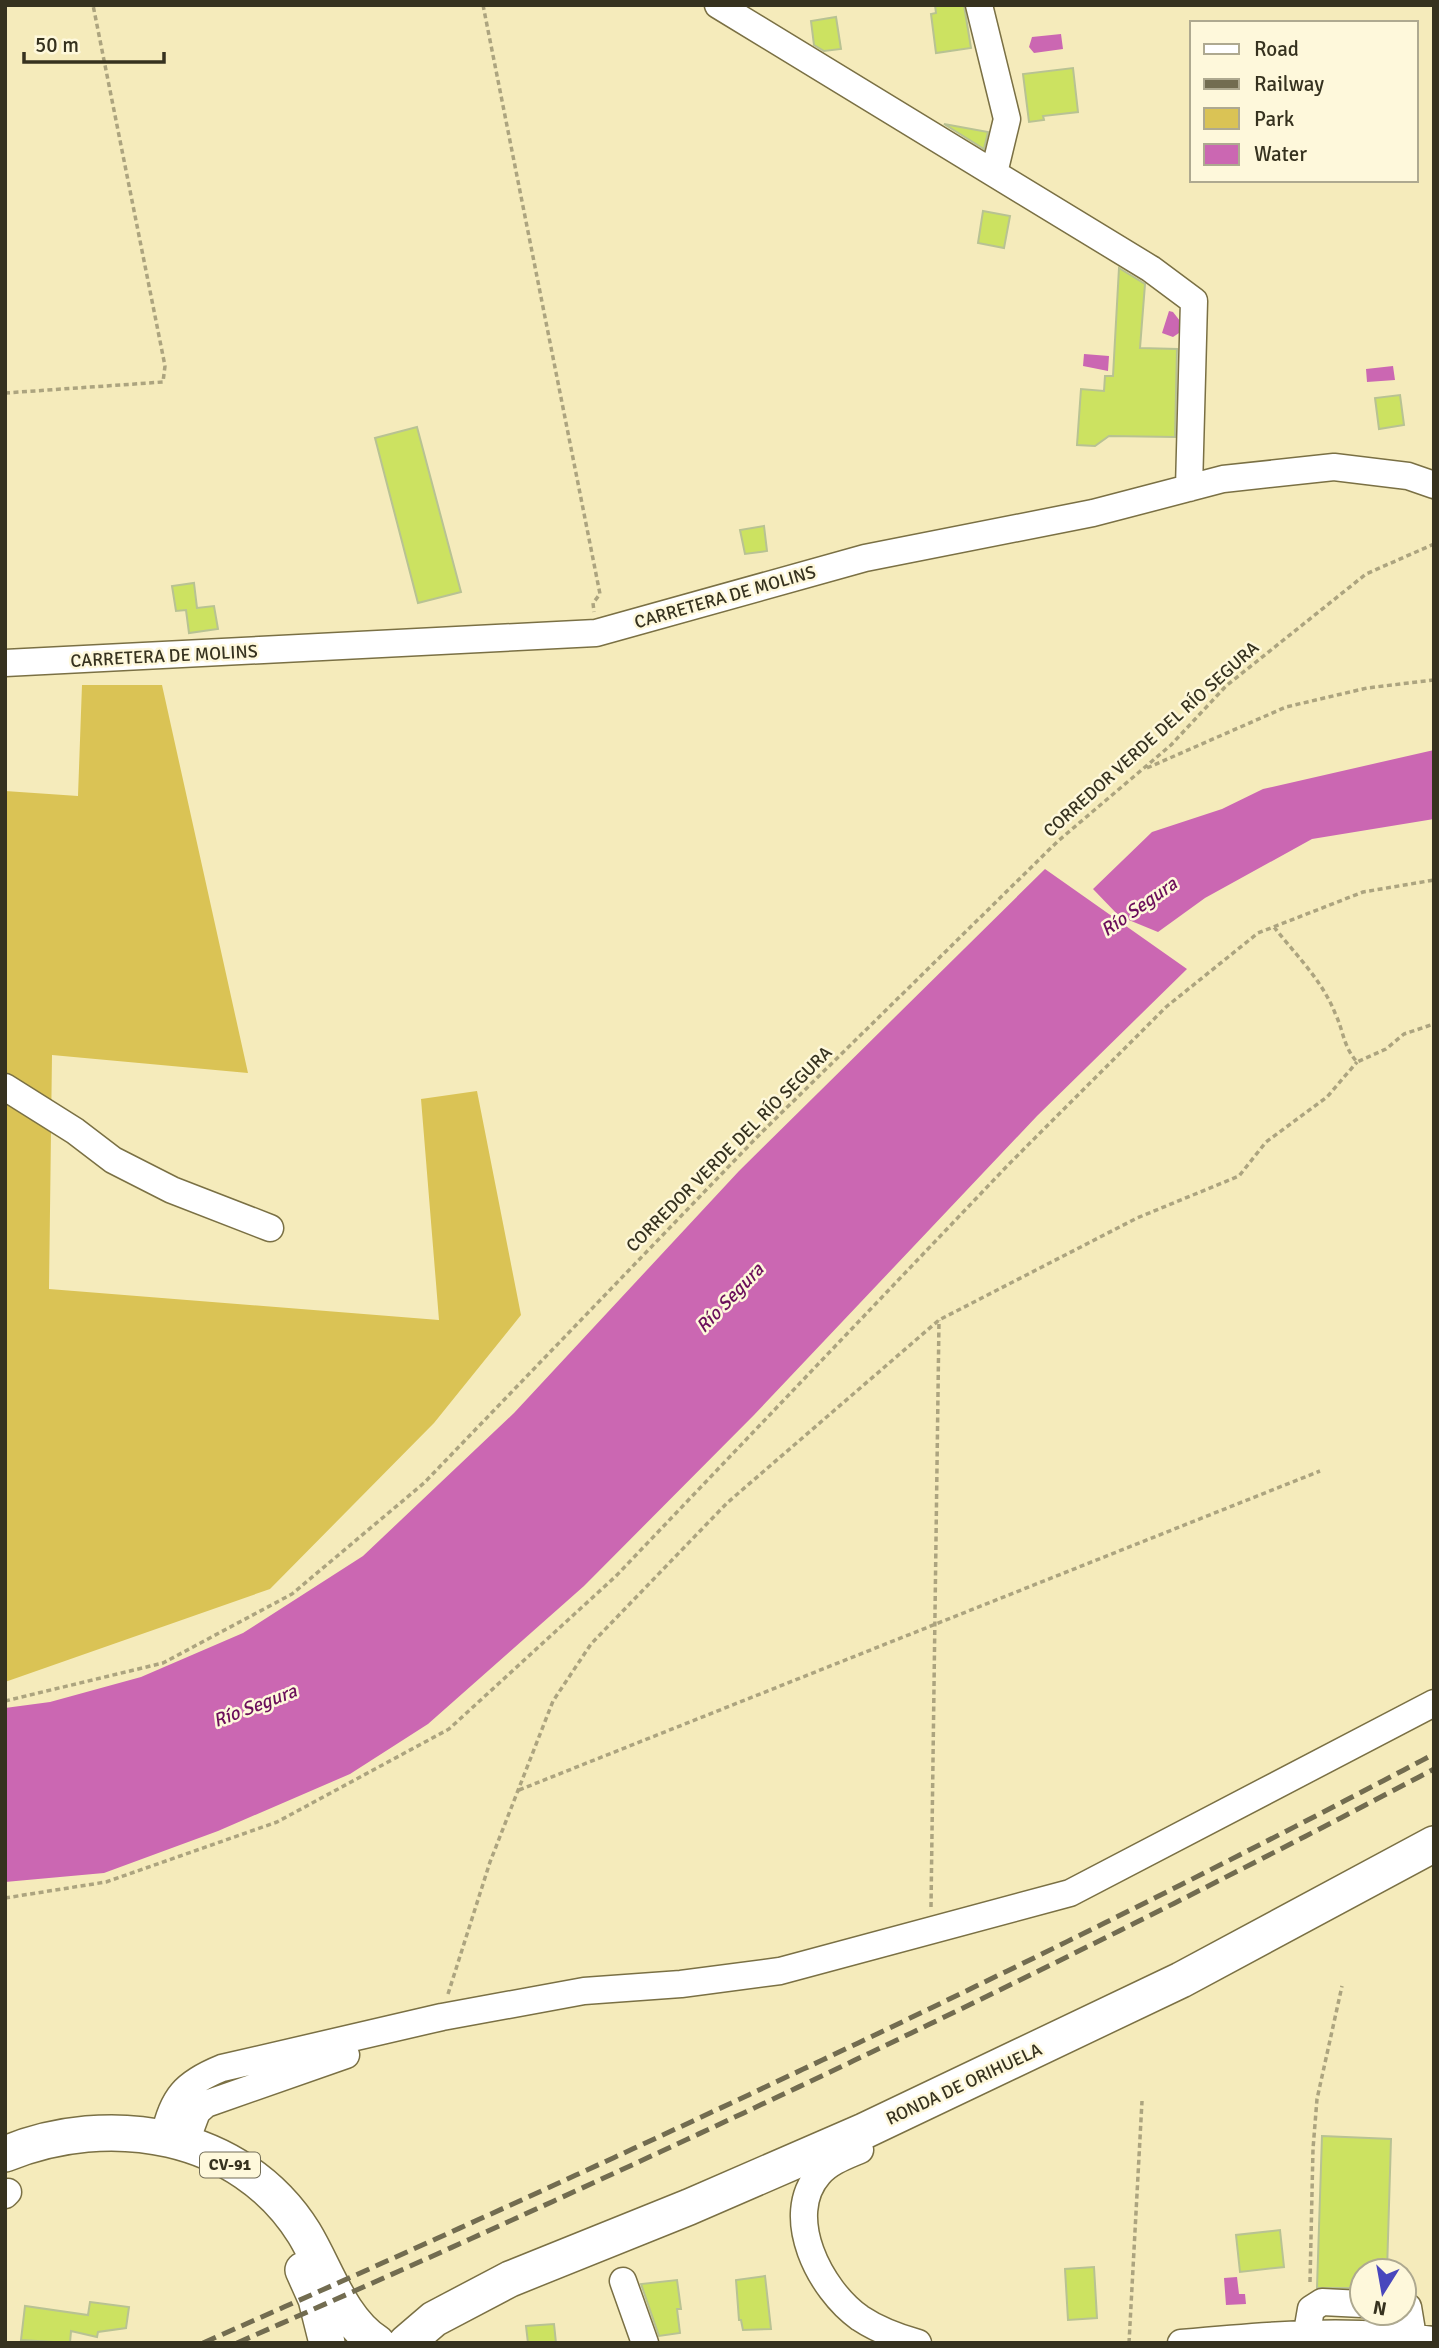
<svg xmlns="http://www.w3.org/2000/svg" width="1439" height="2348" viewBox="0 0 1439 2348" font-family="Signika,sans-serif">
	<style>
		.green { fill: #dac355 }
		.water { fill: #cb67b2 }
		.building { fill: #cce261; stroke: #b8c293; stroke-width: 2 }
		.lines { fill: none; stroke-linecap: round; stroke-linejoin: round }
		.minor-casing { stroke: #7a7044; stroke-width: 29 }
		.major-casing { stroke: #7a7044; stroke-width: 38 }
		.path { stroke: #aca47f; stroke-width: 3.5; stroke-dasharray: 5 3.5; stroke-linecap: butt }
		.minor { stroke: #fff; stroke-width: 26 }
		.major { stroke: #fff; stroke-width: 35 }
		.rail { stroke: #726c50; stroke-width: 5; stroke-dasharray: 14 7; stroke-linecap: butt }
		.labels { text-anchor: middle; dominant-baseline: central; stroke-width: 5; stroke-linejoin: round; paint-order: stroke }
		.shield { fill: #fef8db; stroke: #726d57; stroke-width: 2 }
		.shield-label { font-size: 16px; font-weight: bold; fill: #36321f }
		.street-label { font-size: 18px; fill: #36321f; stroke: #fef8db }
		.water-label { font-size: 19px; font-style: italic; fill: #6b0e5a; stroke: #fef8db }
	</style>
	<rect width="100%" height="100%" fill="#f5ebbb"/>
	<path class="green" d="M82 685H162L248 1073 52 1055 49 1289 439 1320 421 1099 477 1091 521 1315 434 1423 270 1589 5 1682V791L78 796Z"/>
	<path class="water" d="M1061 34 1063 49 1034 53 1029 47 1032 37Z
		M1169 311 1173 312 1180 321 1179 333 1173 337 1162 333Z
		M1084 354 1109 356 1108 371 1083 366Z
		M1393 366 1395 380 1367 382 1366 369Z
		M1434 750V819L1312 839 1205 898 1158 932 1119 916 1093 889 1152 832 1222 809 1263 789Z
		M1045 869 1187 969 1037 1116 754 1415 584 1586 428 1724 350 1774 218 1831 104 1873 5 1882V1708L50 1702 141 1677 243 1633 363 1556 514 1413 739 1171Z
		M1237 2277 1239 2294H1245L1246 2304 1226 2305 1224 2278Z"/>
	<path class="building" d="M935 5H964L971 48 936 53 931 14 936 13Z
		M836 17 841 49 824 51 814 45 811 21Z
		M1073 68 1078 112 1043 116 1044 120 1029 122 1023 74Z
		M944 124 988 132 984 149Z
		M983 211 1010 216 1004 248 978 243Z
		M1119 268 1145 284 1140 348 1177 349 1175 437 1109 436 1095 446 1077 445 1081 389 1104 391 1105 376H1113Z
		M1400 395 1404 425 1379 429 1375 398Z
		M417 427 461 592 418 603 375 438Z
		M764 526 767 551 745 554 740 530Z
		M194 583 197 608 214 606 218 629 189 633 186 610 176 611 172 586Z
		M1322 2136 1391 2139 1387 2271H1362V2288H1317Z
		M1280 2230 1284 2267 1240 2272 1236 2235Z
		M1094 2267 1097 2318 1068 2320 1065 2269Z
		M765 2276 771 2329 743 2330 741 2320H739L736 2280Z
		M677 2280 681 2309H677L680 2333 659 2336 641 2284Z
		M90 2302 129 2307 126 2328 98 2332 97 2337 71 2331 70 2343 21 2340 25 2306 88 2315Z
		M554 2324 556 2343H528L526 2326Z"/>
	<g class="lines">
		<defs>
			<path id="minor" d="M718 5 1151 269 1194 301 1189 488
				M979 5 1007 119 994 173
				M5 663 596 633 865 558 1093 513 1223 479 1334 467 1408 476 1434 485
				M5 1087 75 1131 113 1160 172 1190 270 1228
				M191 2128 197 2112 206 2104 346 2055
				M164 2137C172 2097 185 2083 222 2068L442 2017 584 1991 681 1984 780 1971 1070 1893 1434 1703
				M860 2150C846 2156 829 2162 819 2174 782 2216 820 2290 860 2318 878 2330 897 2337 918 2343
				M5 2195 8 2192
				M623 2281 645 2343
				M1404 2307H1408L1413 2337
				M1307 2332 1311 2309 1322 2302 1362 2304
				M1181 2343C1266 2335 1349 2328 1434 2340"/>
			<path id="major" d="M5 2154C109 2111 241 2132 304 2233 326 2269 340 2319 377 2343
				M303 2270 316 2299 327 2343
				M406 2343 434 2319 510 2279 689 2207 864 2131 1181 1980 1434 1844"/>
		</defs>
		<use href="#minor" class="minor-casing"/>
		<use href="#major" class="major-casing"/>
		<path class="path" d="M483 5 600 594 593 603 594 612
			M5 393 163 382 165 366 93 5
			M1147 768 1286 707 1367 688 1434 680
			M1274 927C1295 954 1322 980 1335 1013 1344 1032 1343 1046 1357 1062L1386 1049 1404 1034 1434 1024
			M5 1701 163 1663 292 1594 424 1483 761 1133 1058 841 1171 745 1226 686 1366 574 1434 544
			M519 1790 1320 1471
			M5 1898 106 1882 277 1822 449 1729 616 1576 1009 1164 1166 1007 1258 933 1363 892 1434 880
			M931 1907 939 1320
			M448 1994 490 1862 553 1701 591 1644 727 1503 939 1320 1137 1218 1239 1176 1266 1142 1327 1097 1357 1062
			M1310 2282 1313 2149 1317 2099 1342 1986
			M1129 2343 1142 2101"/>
		<use href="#minor" class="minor"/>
		<use href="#major" class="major"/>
		<path class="rail" d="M203 2343C619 2159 1032 1967 1434 1754
			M237 2343C642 2165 1043 1976 1434 1769"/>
	</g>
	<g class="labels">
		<rect class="shield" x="200" y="2152.5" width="60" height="25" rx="5"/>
		<g class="shield-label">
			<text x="230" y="2165">CV-91</text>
		</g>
		<g class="street-label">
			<text transform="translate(725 597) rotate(-16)">CARRETERA DE MOLINS</text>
			<text transform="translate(164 656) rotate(-3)">CARRETERA DE MOLINS</text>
			<text transform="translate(1151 739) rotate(-42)">CORREDOR VERDE DEL RÍO SEGURA</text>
			<text transform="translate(729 1149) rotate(-45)">CORREDOR VERDE DEL RÍO SEGURA</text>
			<text transform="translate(964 2084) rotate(-25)">RONDA DE ORIHUELA</text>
		</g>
		<g class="water-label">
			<text transform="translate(1139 907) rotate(-35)">Río Segura</text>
			<text transform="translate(730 1298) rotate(-46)">Río Segura</text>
			<text transform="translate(255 1706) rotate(-21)">Río Segura</text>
		</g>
	</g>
	<rect width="1439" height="2348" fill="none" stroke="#36321f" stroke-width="14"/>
	<rect x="1190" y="21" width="228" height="161" fill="#fef8db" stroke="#aea990" stroke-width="2"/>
	<rect x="1204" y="44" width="35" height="10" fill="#ffffff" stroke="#aea990" stroke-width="2"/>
	<text x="1254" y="56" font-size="21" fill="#36321f">Road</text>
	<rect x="1204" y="79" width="35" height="10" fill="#726c50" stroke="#aea990" stroke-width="2"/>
	<text x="1254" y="91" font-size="21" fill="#36321f">Railway</text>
	<rect x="1204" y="108" width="35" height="21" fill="#dac355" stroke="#aea990" stroke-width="2"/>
	<text x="1254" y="126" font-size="21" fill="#36321f">Park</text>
	<rect x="1204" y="144" width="35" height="21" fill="#cb67b2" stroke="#aea990" stroke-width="2"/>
	<text x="1254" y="161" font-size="21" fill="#36321f">Water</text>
	<g transform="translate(1383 2292) rotate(191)"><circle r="33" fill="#fef8db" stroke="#aea990" stroke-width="2"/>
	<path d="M0-5L12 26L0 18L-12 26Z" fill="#4947bd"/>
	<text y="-10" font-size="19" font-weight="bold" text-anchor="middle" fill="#36321f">N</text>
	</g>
	<path d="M24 52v10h140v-10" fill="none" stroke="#36321f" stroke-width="3.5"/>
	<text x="35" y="52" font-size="21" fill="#36321f" stroke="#fef8db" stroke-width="5" paint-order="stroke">50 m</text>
</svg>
